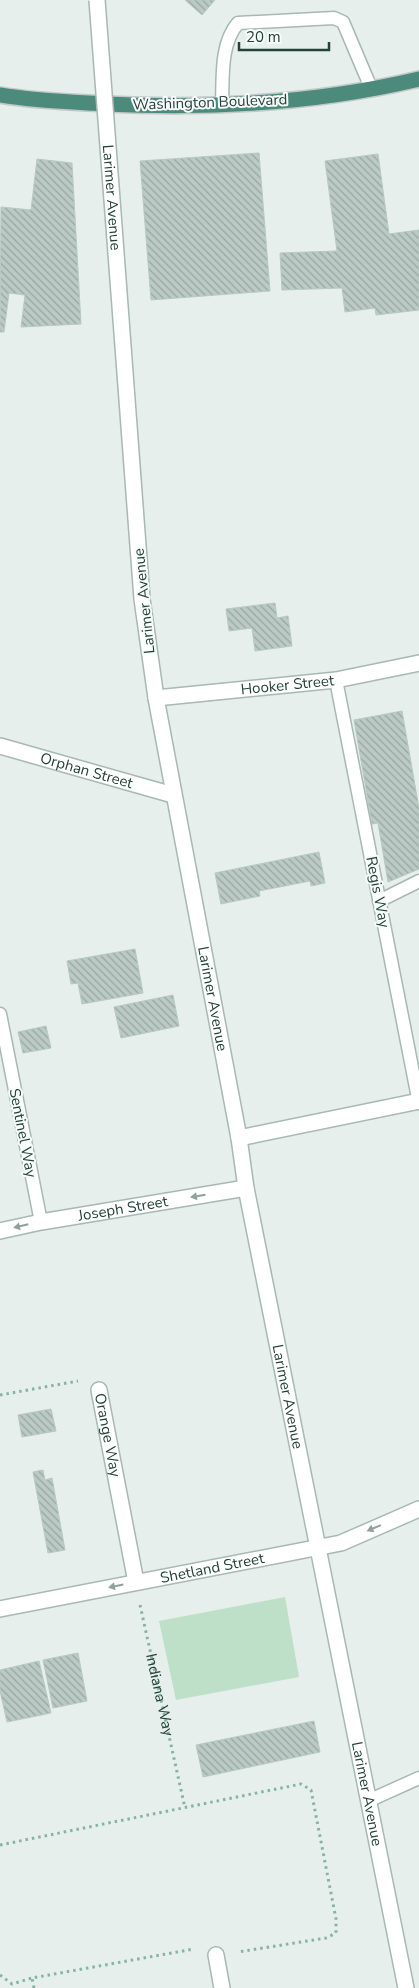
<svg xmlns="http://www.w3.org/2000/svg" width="419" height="1988" viewBox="0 0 419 1988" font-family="'Nunito Sans',sans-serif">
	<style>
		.garden { fill: #bfe0c8 }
		.building { fill: url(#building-back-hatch); stroke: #b8c9c2 }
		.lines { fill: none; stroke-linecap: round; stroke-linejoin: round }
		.service-casing { stroke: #a8b8b2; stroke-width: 15 }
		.minor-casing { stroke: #a8b8b2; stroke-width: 18 }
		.tertiary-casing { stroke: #a8b8b2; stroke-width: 18 }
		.trunk-casing { stroke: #c2cac8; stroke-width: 18 }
		.path { stroke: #86b3a5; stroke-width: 3; stroke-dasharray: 2.5 4; stroke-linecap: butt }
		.service { stroke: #fff; stroke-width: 12 }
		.minor { stroke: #fff; stroke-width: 15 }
		.tertiary { stroke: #fff; stroke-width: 15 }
		.trunk { stroke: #4c8a7c; stroke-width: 15 }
		.tertiary-bridge-casing { stroke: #a8b8b2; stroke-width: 18; stroke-linecap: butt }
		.tertiary-bridge { stroke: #fff; stroke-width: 15 }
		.oneway { fill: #92a09c }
		.labels { text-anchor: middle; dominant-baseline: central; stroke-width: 4; stroke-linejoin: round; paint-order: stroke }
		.street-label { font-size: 15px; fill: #24423a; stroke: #f7fbf9 }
	</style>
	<defs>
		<pattern id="building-back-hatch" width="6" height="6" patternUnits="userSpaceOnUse" patternTransform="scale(1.25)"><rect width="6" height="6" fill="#bbcac4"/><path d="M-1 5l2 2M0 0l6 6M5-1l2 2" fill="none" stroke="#98a6a0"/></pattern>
	</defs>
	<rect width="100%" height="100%" fill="#e6efeb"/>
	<path class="garden" d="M285 1597 299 1677 176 1700 159 1621Z"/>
	<path class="building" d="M185 0H215L202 15Z
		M259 153 270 291 151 300 140 161Z
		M378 154 389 234 419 230V310L376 315 375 308 345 312 342 288 282 290 280 253 337 251 325 161Z
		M37 159 72 163 81 324 21 327 25 295 9 293 4 332H0L1 207 31 210Z
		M275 603 277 618 288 616 292 646 255 651 252 628 229 631 226 609Z
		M402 711 419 808V869L388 882 378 823 372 824 354 720Z
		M319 852 325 883 311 886 310 881 259 891 260 896 221 904 215 873Z
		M135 949 143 993 82 1004 78 983 71 984 67 961Z
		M173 995 179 1026 121 1038 114 1007Z
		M46 1026 51 1048 23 1053 18 1032Z
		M51 1409 56 1431 22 1437 18 1415Z
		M43 1470 45 1480 52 1478 65 1550 48 1553 33 1472Z
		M78 1653 87 1701 53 1708 43 1660Z
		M39 1661 51 1713 7 1722 0 1691V1670Z
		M314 1721 320 1752 203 1777 196 1745Z"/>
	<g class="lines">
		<defs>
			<path id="service" d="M222 104C223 77 220 44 238 23L334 18 343 22 371 88
				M336 680 419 1103
				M379 901 419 881
				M0 1014 41 1222
				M368 1801 419 1778"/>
			<g id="minor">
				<path id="s2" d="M156 698 336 680 419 663"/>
				<path id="s3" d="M0 746 173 795"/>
				<path d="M239 1138 419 1101"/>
				<path id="s4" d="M0 1231 41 1222 246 1188"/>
				<path id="s5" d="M99 1390 136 1582"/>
				<path id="s6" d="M0 1609 341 1543 419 1509"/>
				<path d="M216 1955 222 1988"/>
			</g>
			<g id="tertiary">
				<path id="s7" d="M142 599 156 698 239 1138 246 1188 406 1988"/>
			</g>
			<path id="trunk" d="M0 95C35 101 71 102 106 104 210 109 318 103 419 79"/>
		</defs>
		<use href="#service" class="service-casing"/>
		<use href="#minor" class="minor-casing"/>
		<use href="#tertiary" class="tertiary-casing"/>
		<use href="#trunk" class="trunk-casing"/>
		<g class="path">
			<path d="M0 1395 78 1381"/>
			<path id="s1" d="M140 1605 185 1808"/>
			<path d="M0 1845 301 1784 311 1790 336 1919V1933L326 1938 238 1952"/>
			<path d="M0 1975 12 1984 32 1978"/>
			<path d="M34 1988 32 1978 194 1949"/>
		</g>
		<use href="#service" class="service"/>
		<use href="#minor" class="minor"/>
		<use href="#tertiary" class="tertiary"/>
		<use href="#trunk" class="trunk"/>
		<defs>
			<g id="tertiary-bridge">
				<path id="s8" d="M97 0 142 599"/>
			</g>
		</defs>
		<use href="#tertiary-bridge" class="tertiary-bridge-casing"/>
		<use href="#tertiary-bridge" class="tertiary-bridge"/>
	</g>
	<defs><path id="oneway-solid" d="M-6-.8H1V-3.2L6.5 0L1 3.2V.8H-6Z" transform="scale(1.25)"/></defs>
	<g class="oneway">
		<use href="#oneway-solid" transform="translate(198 1196) rotate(171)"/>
		<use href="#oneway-solid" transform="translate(21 1226) rotate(167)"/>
		<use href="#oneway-solid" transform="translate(374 1528) rotate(157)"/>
		<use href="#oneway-solid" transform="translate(116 1586) rotate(169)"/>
	</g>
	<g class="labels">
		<g class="street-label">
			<text transform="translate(210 102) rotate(-2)">Washington Boulevard</text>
			<text stroke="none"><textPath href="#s8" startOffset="198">Larimer Avenue</textPath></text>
			<text transform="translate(144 601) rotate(-96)">Larimer Avenue</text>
			<text stroke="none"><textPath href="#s2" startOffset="132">Hooker Street</textPath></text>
			<text stroke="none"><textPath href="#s3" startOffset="90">Orphan Street</textPath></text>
			<text transform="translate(378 892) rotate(79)">Regis Way</text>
			<text stroke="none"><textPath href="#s7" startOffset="406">Larimer Avenue</textPath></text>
			<text transform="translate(23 1133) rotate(79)">Sentinel Way</text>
			<text stroke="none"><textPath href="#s4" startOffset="125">Joseph Street</textPath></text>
			<text stroke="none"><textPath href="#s7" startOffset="811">Larimer Avenue</textPath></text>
			<text stroke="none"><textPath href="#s5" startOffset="46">Orange Way</textPath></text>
			<text stroke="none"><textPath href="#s6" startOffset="216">Shetland Street</textPath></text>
			<text stroke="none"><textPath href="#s1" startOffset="92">Indiana Way</textPath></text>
			<text stroke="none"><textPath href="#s7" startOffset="1216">Larimer Avenue</textPath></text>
		</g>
	</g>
	<path d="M239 42v8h90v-8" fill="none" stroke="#24423a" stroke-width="2.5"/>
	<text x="246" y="42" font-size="15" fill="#24423a" stroke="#f7fbf9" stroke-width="4" paint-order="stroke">20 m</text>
</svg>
